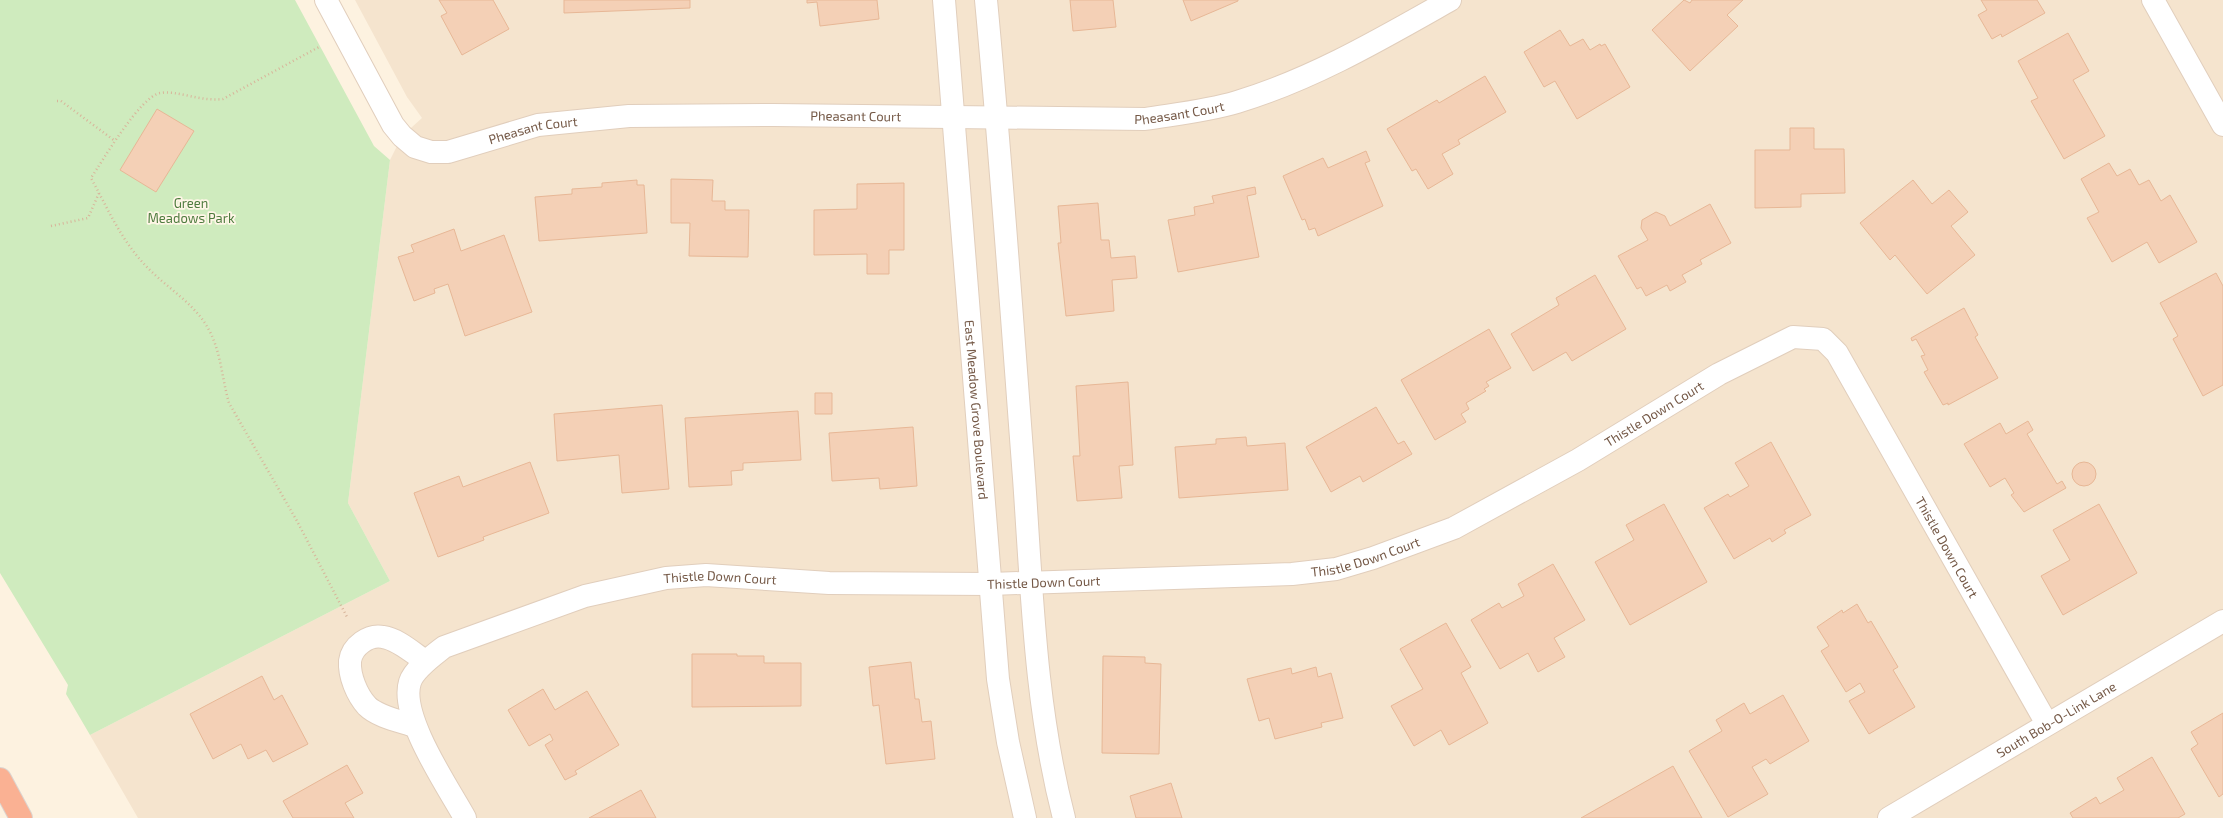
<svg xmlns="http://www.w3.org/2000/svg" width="2223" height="818" viewBox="0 0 2223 818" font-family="'Exo 2',sans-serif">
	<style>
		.residential { fill: #f5e4ce }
		.green { fill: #cfebbe }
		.building { fill: #f4d0b6; stroke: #e7b796 }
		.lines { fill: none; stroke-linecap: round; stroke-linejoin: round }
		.minor-casing { stroke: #e1cebc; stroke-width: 24 }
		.highway-casing { stroke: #dbd4cf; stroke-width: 24 }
		.path { stroke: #d8b49a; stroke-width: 2.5; stroke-dasharray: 1 3; stroke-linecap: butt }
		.minor { stroke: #fff; stroke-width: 22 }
		.highway { stroke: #fab193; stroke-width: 22 }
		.labels { text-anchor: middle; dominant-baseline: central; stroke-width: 3.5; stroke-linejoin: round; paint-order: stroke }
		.street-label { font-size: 13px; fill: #745846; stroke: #fff6e7 }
		.park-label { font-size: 13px; fill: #4e7b3e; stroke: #fff6e7 }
	</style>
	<rect width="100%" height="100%" fill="#fdf2e0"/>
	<path class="residential" d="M355 0H2223V818H138L90 735 390 581 348 503 390 160 402 136 422 118 407 97Z"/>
	<path class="green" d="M0 0H295L374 146 390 160 348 503 390 581 90 735 66 694 68 685 0 573Z"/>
	<path class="building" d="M439 0H493L509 29 462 55 441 16 447 13Z
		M564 0H690V8L564 13Z
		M807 0H877L879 19 820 26 817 2 807 3Z
		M1070 0H1113L1116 27 1073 31Z
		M1183 0H1238V1L1191 21Z
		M1684 0 1690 3 1692 0H1743L1727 15 1738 26 1690 71 1652 30Z
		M1981 0H2037L2045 13 2002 37 2001 34 1992 39 1978 15 1987 10Z
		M1560 30 1570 46 1583 39 1590 50 1600 44 1601 46 1605 44 1630 87 1577 119 1555 81 1544 87 1524 52Z
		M2068 33 2089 71 2073 80 2105 136 2064 159 2031 101 2038 98 2018 61Z
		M1485 76 1506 112 1458 140 1460 144 1442 154 1453 174 1428 189 1416 169 1412 171 1387 129 1437 100 1439 103Z
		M157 109 194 131 156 192 120 170Z
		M1790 128H1814V149H1844L1845 193 1801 194V207L1755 208V150H1790Z
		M1366 151 1370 161 1365 163 1383 206 1318 236 1315 228 1309 230 1305 219 1302 220 1283 176 1323 158 1328 168Z
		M2109 163 2117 176 2130 169 2139 185 2149 180 2161 201 2170 195 2197 242 2159 263 2147 242 2112 262 2087 218 2099 212 2081 179Z
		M671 179 713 180 712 201H725V210H749L748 257 689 256 690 223H671Z
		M637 180V185H644L647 233 539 241 535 197 572 194V189L602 187V183Z
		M1913 180 1932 204 1949 190 1968 212 1951 226 1975 255 1927 294 1895 255 1890 260 1860 223Z
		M904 183V250H889V274H867V254L814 255V210L857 209V184Z
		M1255 187 1256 194 1247 196 1259 257 1178 272 1168 220 1195 215 1194 207 1214 203 1212 196Z
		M1098 203 1101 240H1109L1111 258 1135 256 1137 278 1112 280 1114 311 1066 316 1058 243H1061L1058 206Z
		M1710 204 1731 243 1700 260 1702 264 1682 275 1686 282 1670 291 1667 285 1646 296 1641 287 1637 289 1618 256 1648 240 1641 228 1642 220 1656 212 1665 216 1670 226Z
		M454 229 461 251 504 235 532 312 465 336 448 284 434 289 435 293 414 301 398 257 414 252 411 245Z
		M2216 273 2223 286V385L2203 396 2173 339 2178 336 2160 303Z
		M1595 275 1626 329 1572 361 1566 352 1533 371 1511 334 1559 305 1556 298Z
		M1964 308 1978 335 1975 337 1998 378 1948 405V403L1943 405 1924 372 1928 370 1921 356 1925 355 1916 339 1912 341 1911 338Z
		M1489 329 1511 368 1486 382 1489 386 1484 389 1486 391 1466 403 1469 409 1461 414 1466 422 1435 440 1401 380Z
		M1128 382 1133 465 1119 466 1122 498 1077 501 1073 456H1080L1076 386Z
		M815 393H832V414H815Z
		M662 405 669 489 622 493 619 455 557 461 554 414Z
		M1376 407 1398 444 1404 441 1412 454 1363 482 1360 476 1331 492 1306 447Z
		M798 411 801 460 743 463V470L731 471 732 485 689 487 685 418Z
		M2028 421 2033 430 2027 434 2057 484 2062 481 2066 488 2024 512 2011 495 2014 493 2005 478 1990 487 1964 444 2000 423 2006 434Z
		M913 427 917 486 880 489 879 478 832 481 829 433Z
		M1246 437 1247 446 1285 443 1288 490 1179 498 1175 447 1216 444V439Z
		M1771 442 1811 515 1784 530 1786 533 1772 542 1770 538 1734 559 1704 508 1728 494 1730 497 1749 486 1735 463Z
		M530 462 549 513 483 537 484 540 438 557 414 493 459 476 463 487Z
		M2072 474a12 12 0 1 1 24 0a12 12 0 1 1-24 0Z
		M1664 504 1707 582 1630 625 1595 562 1634 540 1626 525Z
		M2099 504 2137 573 2063 615 2041 576 2070 560 2053 530Z
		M1553 564 1585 620 1554 638 1565 657 1538 672 1528 653 1500 669 1471 620 1499 603 1502 608 1524 596 1518 584Z
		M1857 604 1868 623 1871 621 1898 667 1893 670 1915 707 1869 734 1849 701 1865 692 1860 683 1846 692 1821 651 1829 646 1817 627 1842 610 1843 613Z
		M1446 623 1471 667 1461 673 1488 723 1449 745 1441 730 1414 746 1391 706 1423 689 1400 649Z
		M692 654H737V656H764V663H801V706L692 707Z
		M1103 656 1145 657V663L1161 664 1159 754 1102 753Z
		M911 662 915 699H919L922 722 931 721 935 759 886 764 879 705 873 706 869 667Z
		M1316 667 1318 677 1331 673 1343 718 1321 723 1322 727 1275 739 1269 718 1259 721 1247 679 1291 668 1292 674Z
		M262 676 274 700 282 695 308 744 273 762 266 750 248 759 241 744 213 759 190 714Z
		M543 689 555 710 587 691 619 745 575 771 577 774 565 780 545 745 553 740 550 734 529 746 508 710Z
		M1783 695 1809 741 1770 764 1766 759 1752 767 1768 794 1728 817 1689 751 1722 731 1716 720 1744 703 1750 714Z
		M2223 713V794L2219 797 2191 749 2198 744 2191 732Z
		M2152 757 2185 814 2178 818H2073L2070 813 2096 797 2100 804 2124 790 2117 778Z
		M347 765 363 793 345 803 354 818H293L283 801Z
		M1673 766 1702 818H1581Z
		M1171 783 1182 818H1136L1130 796Z
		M641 790 656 818H589Z"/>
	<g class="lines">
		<defs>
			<g id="minor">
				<path id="s1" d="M326 0 393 125 402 136 415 147 431 152H448L538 125 629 116 773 115 1145 119C1176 114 1207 111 1237 102 1313 79 1381 39 1450 0"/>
				<path id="s2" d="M944 0 998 679 1008 742 1025 818"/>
				<path d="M986 0C1001 159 1012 319 1024 478 1032 592 1035 707 1064 818"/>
				<path d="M2153 0 2223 125"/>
				<path d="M415 726C400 721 378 717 367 706 357 695 349 676 350 661 352 646 369 634 383 637 398 639 413 653 425 661"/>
				<path id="s3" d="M465 818C448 787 399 716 410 682 414 669 434 655 444 647L585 596 666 578 706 575 829 583 990 584 1292 574 1336 569 1373 558 1454 528 1578 460 1719 374 1793 337 1823 339 1837 353 2047 724"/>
				<path id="s4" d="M1889 818 2223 621"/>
			</g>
			<path id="highway" d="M0 779 21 818"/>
		</defs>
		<use href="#minor" class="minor-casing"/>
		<use href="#highway" class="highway-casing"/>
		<path class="path" d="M57 101H61L115 141
			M99 193C112 218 125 244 145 265 165 287 195 303 209 330 221 352 222 379 229 403L297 521 347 617
			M51 226 88 218 99 193 91 178C103 160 140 97 160 93 177 90 201 102 223 99L319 47"/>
		<use href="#minor" class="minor"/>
		<use href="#highway" class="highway"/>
	</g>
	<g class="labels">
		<g class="street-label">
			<text stroke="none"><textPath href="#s1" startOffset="943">Pheasant Court</textPath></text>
			<text stroke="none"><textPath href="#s1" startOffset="619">Pheasant Court</textPath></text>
			<text stroke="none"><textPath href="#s1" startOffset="295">Pheasant Court</textPath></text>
			<text stroke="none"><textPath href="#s2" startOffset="411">East Meadow Grove Boulevard</textPath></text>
			<text stroke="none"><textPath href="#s3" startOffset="1458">Thistle Down Court</textPath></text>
			<text stroke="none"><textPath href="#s3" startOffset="1890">Thistle Down Court</textPath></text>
			<text stroke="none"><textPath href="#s3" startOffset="1134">Thistle Down Court</textPath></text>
			<text stroke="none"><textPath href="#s3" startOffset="486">Thistle Down Court</textPath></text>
			<text stroke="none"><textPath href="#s3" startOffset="810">Thistle Down Court</textPath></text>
			<text stroke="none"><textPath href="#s4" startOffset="194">South Bob-O-Link Lane</textPath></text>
		</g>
		<g class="park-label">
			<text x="191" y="203">Green<tspan x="191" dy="15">Meadows Park</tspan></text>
		</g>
	</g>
</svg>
